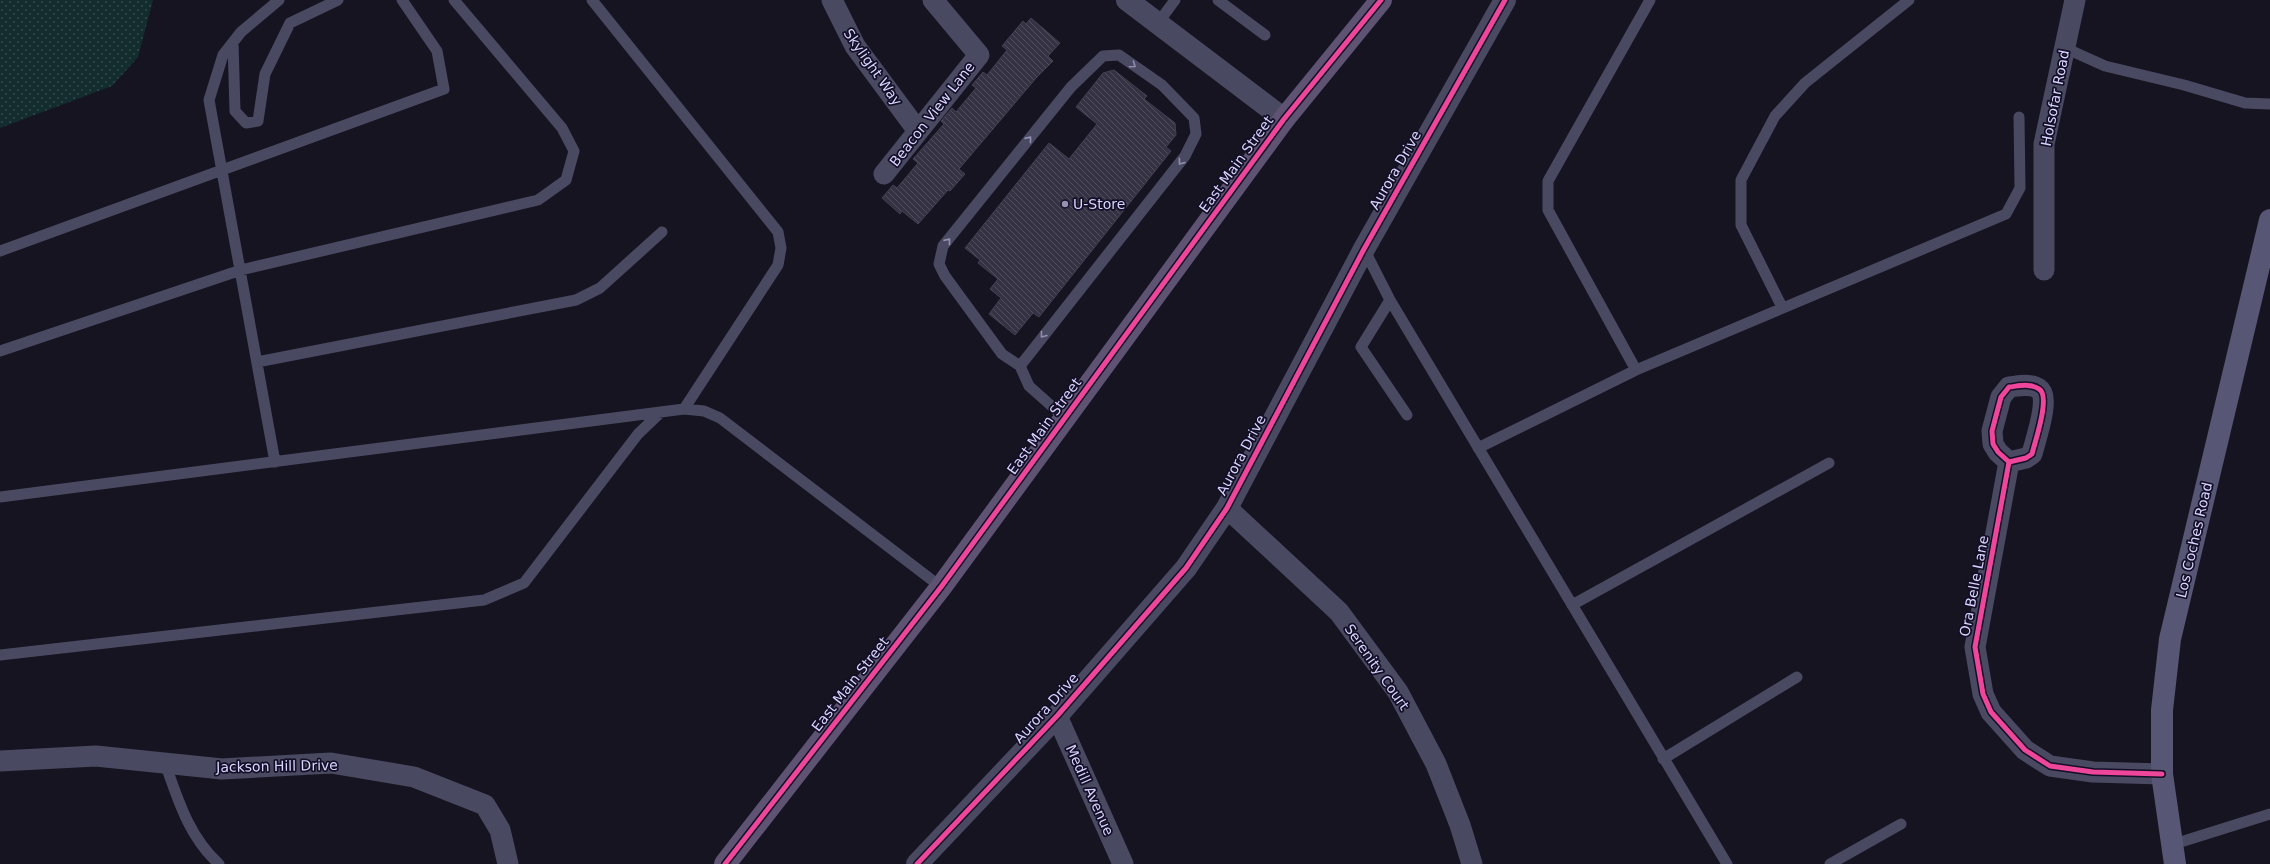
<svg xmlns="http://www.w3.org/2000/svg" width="2270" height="864" viewBox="0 0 2270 864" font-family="'DejaVu Sans',sans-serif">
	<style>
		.green { fill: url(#green-dots) }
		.building { fill: url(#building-back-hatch); stroke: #433f54 }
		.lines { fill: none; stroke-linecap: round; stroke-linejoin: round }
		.service { stroke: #4a4962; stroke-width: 11 }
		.minor { stroke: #4a4962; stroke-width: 21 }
		.tertiary { stroke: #4a4962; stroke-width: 22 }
		.secondary { stroke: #575674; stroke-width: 22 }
		.primary { stroke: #5e5373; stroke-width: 22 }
		.cycleway-casing { stroke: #130f26; stroke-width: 8 }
		.cycleway { stroke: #ed469a; stroke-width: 5 }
		.oneway { stroke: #928eb0 }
		.poi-dot { fill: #9591b1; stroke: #130f26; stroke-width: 1.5 }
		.labels { text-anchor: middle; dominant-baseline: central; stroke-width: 3.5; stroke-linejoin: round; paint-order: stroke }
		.street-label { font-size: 14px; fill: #d9d4ff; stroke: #130f26 }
		.poi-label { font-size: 14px; fill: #d9d4ff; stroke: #130f26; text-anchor: start }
	</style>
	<defs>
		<pattern id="green-dots" width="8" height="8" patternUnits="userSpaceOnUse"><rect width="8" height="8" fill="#132c2d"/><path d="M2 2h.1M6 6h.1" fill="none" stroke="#354a4c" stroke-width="1.8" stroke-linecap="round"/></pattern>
		<pattern id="building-back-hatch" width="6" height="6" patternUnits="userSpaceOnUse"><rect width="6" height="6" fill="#343243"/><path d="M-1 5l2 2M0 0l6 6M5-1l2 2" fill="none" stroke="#514f5f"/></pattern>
	</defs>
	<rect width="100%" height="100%" fill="#161421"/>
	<path class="green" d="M0 0H153L138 57 112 86 0 128Z"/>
	<path class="building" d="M1031 18 1060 43 1048 56 1053 61 1037 77 959 169 965 174 950 191 948 190 918 224 902 211 900 214 882 198 893 185 897 188 918 163 913 159 944 124 941 121 952 108 956 112 976 88 972 85 983 72 987 75 1007 50 1002 46 1023 21 1026 24Z
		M1114 70 1147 96 1144 99 1175 123 1176 135 1166 147 1171 151 1039 317 1033 313 1015 335 989 314 1001 298 990 289 998 279 978 263 980 260 965 248 1049 143 1069 159 1097 124 1076 107 1103 73Z"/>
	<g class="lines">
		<path class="service" d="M1218 0 1265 35
			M1158 23 1175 0
			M233 42 235 111 246 123 258 121 265 74 290 23 338 0
			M2065 48 2105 66 2184 85 2245 103 2270 104
			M1364 249 1390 300 1727 864
			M0 251 444 89 437 51 402 0
			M1390 300 1361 347 1407 415
			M1782 307 1741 225V180L1775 116 1805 83 1909 0
			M0 351 241 270 538 200 566 180 574 151 562 128 454 0
			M257 362 576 300 600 288 662 232
			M1020 366 1185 156 1196 134 1194 118 1162 85 1119 55 1103 56 1071 87 943 246 939 264 945 276 1002 354 1020 366 1029 386 1065 418
			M1636 370 1548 210V181L1650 0
			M684 409 704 411 720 418 941 587
			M1478 448 1636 370 2006 214 2020 188 2019 117
			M275 462 209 100 223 55 241 32 279 0
			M0 497 684 409 778 265 781 248 778 232 592 0
			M1572 605 1829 463
			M0 655 484 600 524 583 638 434 661 412
			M1663 759 1797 677
			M165 763C178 800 189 837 219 864
			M2171 845 2270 814
			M1830 864 1901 824"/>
		<path class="minor" d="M832 0 855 46 918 131
			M884 174 979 55 933 0
			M2044 270V144L2075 0
			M2009 462 1998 452 1993 444 1992 431 2001 397 2009 387C2019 386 2031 383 2039 389 2051 396 2035 441 2032 454L2026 458 2009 462 1975 647 1983 694 1991 712 2025 750 2050 766 2093 772 2162 774
			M1227 508 1339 612 1398 692 1436 764 1460 825 1472 864
			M1057 716 1123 864
			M0 761 96 756 222 769 331 763 414 777 485 805 500 830 508 864"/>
		<path class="tertiary" d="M1127 0 1284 119
			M917 864 1057 716 1186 568 1227 508 1364 249 1505 0"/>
		<path class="secondary" d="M2175 864 2162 774V710L2170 639 2270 220"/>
		<path class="primary" d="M725 864 941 587 1284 119 1381 0"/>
		<defs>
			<path id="cycleway" d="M2009 462 1998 452 1993 444 1992 431 2001 397 2009 387C2019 386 2031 383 2039 389 2051 396 2035 441 2032 454L2026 458 2009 462 1975 647 1983 694 1991 712 2025 750 2050 766 2093 772 2162 774
				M725 864 941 587 1284 119 1381 0
				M917 864 1057 716 1186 568 1227 508 1364 249 1505 0"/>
		</defs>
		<use href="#cycleway" class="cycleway-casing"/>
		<use href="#cycleway" class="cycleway"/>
	</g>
	<defs><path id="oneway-chevron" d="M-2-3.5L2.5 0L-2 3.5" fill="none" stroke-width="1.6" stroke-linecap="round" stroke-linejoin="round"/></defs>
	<g class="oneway">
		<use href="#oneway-chevron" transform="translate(1133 65) rotate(35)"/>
		<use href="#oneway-chevron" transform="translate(1029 139) rotate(-51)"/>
		<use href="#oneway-chevron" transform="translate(1181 162) rotate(127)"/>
		<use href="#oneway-chevron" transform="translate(948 241) rotate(-51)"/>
		<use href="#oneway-chevron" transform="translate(1043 335) rotate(128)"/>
	</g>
	<circle class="poi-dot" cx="1065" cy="204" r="4"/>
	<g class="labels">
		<g class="street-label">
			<text transform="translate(873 67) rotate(55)">Skylight Way</text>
			<text transform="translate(2055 98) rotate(-79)">Holsofar Road</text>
			<text transform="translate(932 114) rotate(-52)">Beacon View Lane</text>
			<text transform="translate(1236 164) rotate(-54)">East Main Street</text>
			<text transform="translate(1395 170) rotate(-60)">Aurora Drive</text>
			<text transform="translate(1044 426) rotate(-54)">East Main Street</text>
			<text transform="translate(1241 455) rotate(-62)">Aurora Drive</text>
			<text transform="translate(2194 540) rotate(-77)">Los Coches Road</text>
			<text transform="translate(1974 586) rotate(-79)">Ora Belle Lane</text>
			<text transform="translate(1377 667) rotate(55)">Serenity Court</text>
			<text transform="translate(850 684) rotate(-52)">East Main Street</text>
			<text transform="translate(1046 708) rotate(-48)">Aurora Drive</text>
			<text transform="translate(277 766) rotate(-1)">Jackson Hill Drive</text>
			<text transform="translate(1090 790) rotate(66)">Medill Avenue</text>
		</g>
		<g class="poi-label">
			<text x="1073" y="204">U-Store</text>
		</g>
	</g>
</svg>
